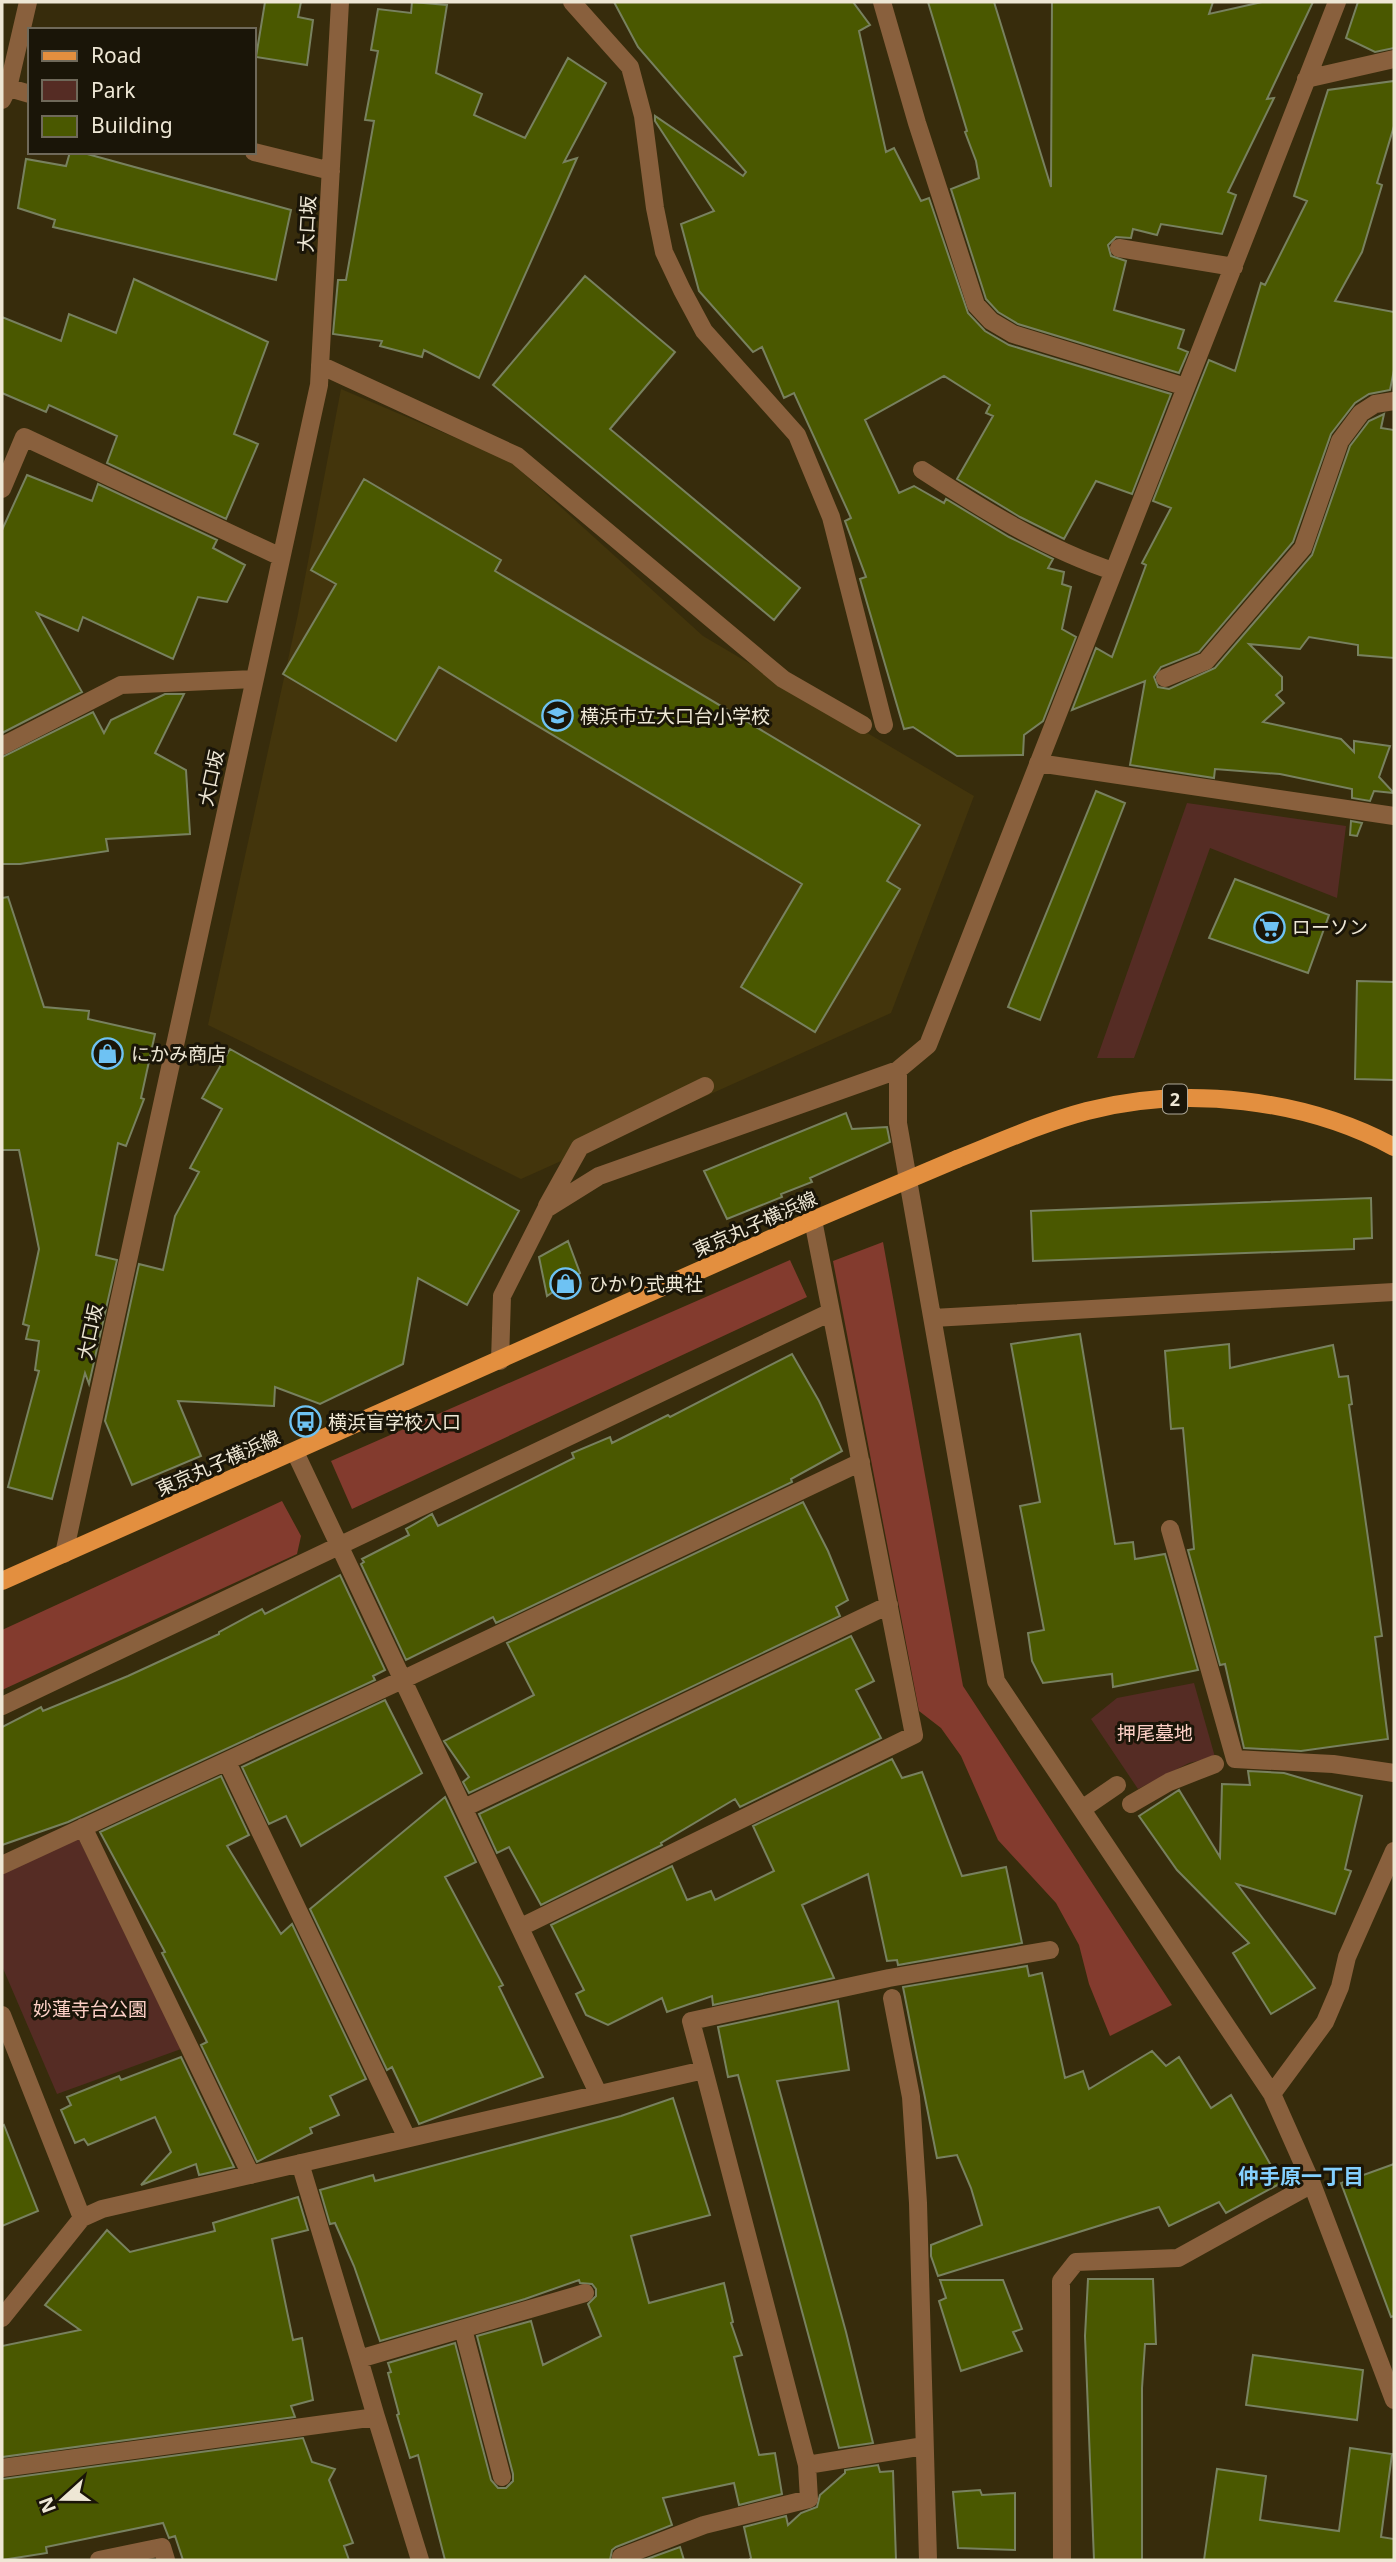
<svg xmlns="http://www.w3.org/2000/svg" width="1396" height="2562" viewBox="0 0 1396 2562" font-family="'Noto Sans','Noto Sans JP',sans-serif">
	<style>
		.built { fill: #43350c }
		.green { fill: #552c24 }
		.forest { fill: #833b2e }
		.building { fill: #4a5800; stroke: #78815f; stroke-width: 2 }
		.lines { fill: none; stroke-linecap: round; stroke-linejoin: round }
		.minor { stroke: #89603d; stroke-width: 18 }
		.major { stroke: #e38f3f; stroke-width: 18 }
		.major-bridge { stroke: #e38f3f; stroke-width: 18 }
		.labels { text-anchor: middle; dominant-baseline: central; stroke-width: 6; stroke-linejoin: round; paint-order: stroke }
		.shield { fill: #1a1508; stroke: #aea898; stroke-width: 2 }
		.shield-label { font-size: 18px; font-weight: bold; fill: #eee7d5 }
		.street-label { font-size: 19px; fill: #eee7d5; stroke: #1a1508 }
		.poi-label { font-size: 19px; fill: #eee7d5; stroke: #1a1508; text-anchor: start }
		.park-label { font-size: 19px; fill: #fccfc5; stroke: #1a1508 }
		.neighbourhood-label { font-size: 21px; font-weight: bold; fill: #84d0ff; stroke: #1a1508 }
	</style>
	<rect width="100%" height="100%" fill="#372c0c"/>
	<path class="built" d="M341 389 510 461 703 636 974 796 891 1013 521 1179 208 1025 298 614Z"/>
	<path class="green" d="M1187 803 1346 826 1337 898 1210 848 1134 1058H1097Z
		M1194 1683 1215 1757 1189 1763 1138 1789 1091 1719 1117 1698Z
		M78 1837 181 2049 57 2094 2 1966V1873Z"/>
	<path class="forest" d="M883 1242 963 1686 1172 2005 1110 2036 1089 1984 1079 1945 1056 1903 998 1840 961 1756 941 1728 919 1711 833 1261Z
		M790 1260 807 1297 352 1509 331 1461Z
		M282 1501 301 1536 297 1554 2 1690V1630Z"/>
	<path class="building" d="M265 2H301L298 17 313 20 307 65 256 57Z
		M412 2 447 5 436 73 482 94 474 115 525 138 568 58 606 83 564 162 577 158 479 378 424 350 422 357 380 346 382 341 333 334 338 280H346L374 121 365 120 378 51 371 50 378 9 411 13Z
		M614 2H853L870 25 859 31 886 152 894 148 921 201 929 198 968 313 985 331 1009 345 1171 394 1132 494 1096 481 1064 539 1020 517 957 479 993 416 986 413 990 405 944 376 865 420 899 493 914 486 944 503 946 499 1009 537 1053 559 1048 568 1064 572 1062 584 1071 587 1062 629 1076 637 1043 721 1024 735 1023 755 957 756 913 727 904 729 860 579 866 577 845 521 851 518 794 393 784 398 762 347 753 352 699 291 681 224 714 211 655 121V116L743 176 746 172 638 47Z
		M928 2H994L1051 187 1052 2H1213L1209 14 1262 2H1313L1267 99 1274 98 1228 192 1236 195 1222 234 1161 224 1157 235 1133 229 1131 238 1116 237 1108 245 1111 256 1126 261 1114 310 1184 330 1178 348 1188 352 1179 373 1018 324 998 312 986 299 951 189 979 178 976 161 965 132 967 131Z
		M1358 2H1394V48L1375 52 1346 38Z
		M1394 81V126L1377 183 1382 185 1362 252 1335 301 1394 312V370L1390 390 1369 394 1355 403 1331 434 1293 542 1199 652 1161 667 1154 677 1158 687 1169 689 1215 668 1312 555 1350 446 1369 421 1384 414 1381 428 1394 430V658L1358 655V645L1309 637 1300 649 1249 644 1282 677V690L1276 695 1284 703 1263 722 1341 739 1354 752V741L1390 746 1379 777 1394 793 1374 791 1370 801 1352 798V789L1280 774 1215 769 1214 778 1130 765 1145 681 1072 710 1096 648 1112 657 1146 565 1142 563 1171 508 1153 501 1209 360 1235 371 1261 283 1265 285 1307 201 1294 196 1328 90Z
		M70 152H80L291 210 276 280 53 227 55 220 18 208 26 159 66 166Z
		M585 276 675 352 610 429 800 588 774 620 493 385Z
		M134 279 268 342 234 434 258 444 226 519 107 463 117 436 49 405 46 412 2 393V317L61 341 69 314 116 333Z
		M27 475 92 501 98 484 217 540 213 548 245 565 227 602 198 597 173 659 83 617 78 631 37 613 82 692 2 733V530Z
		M364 479 501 560 495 571 920 825 887 881 900 889 815 1032 741 987 802 884 439 667 396 741 283 674 336 584 311 570Z
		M165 694H184L155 753 186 770 190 834 106 839 108 851 20 864H2V757L93 712 104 733 111 720Z
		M1096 791 1125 803 1040 1020 1008 1007Z
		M1351 821 1362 823 1357 836 1350 835Z
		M1235 879 1329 915 1308 973 1209 938Z
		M8 897 44 1007 89 1011 88 1019 155 1034 141 1098 144 1099 126 1146 118 1143 96 1255 117 1260 89 1384 85 1373 52 1499 8 1487 39 1371 35 1370 39 1341 26 1339 29 1326 23 1324 39 1249 19 1150H2V898Z
		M1357 981 1394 982V1080L1355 1079Z
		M230 1049 519 1211 467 1305 418 1278 403 1364 320 1404 275 1387 274 1406 178 1401 201 1456 132 1485 105 1421 139 1264 163 1270 175 1216 199 1172 190 1168 222 1109 202 1098Z
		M846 1113 852 1129 887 1127 890 1142 810 1178 812 1182 781 1194 782 1197 727 1219 704 1171Z
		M1371 1198 1372 1238 1354 1239V1249L1033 1261 1031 1211Z
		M568 1241 580 1273 547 1296 539 1257Z
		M1080 1334 1115 1544 1133 1542 1135 1559 1165 1554 1198 1670 1113 1687 1112 1674 1043 1683 1032 1661 1028 1633 1044 1630 1020 1506 1040 1502 1011 1344Z
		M1229 1344 1230 1368 1333 1345 1339 1377 1348 1376 1352 1404 1349 1405 1382 1636 1375 1637 1388 1739 1301 1751 1244 1748 1225 1664 1220 1665 1188 1550 1194 1549 1183 1428 1171 1429 1165 1351Z
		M792 1354 819 1401 842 1451 791 1479 792 1482 496 1623 493 1617 406 1660 361 1564 364 1562 362 1559 409 1535 406 1529 432 1514 438 1526 574 1458 572 1453 610 1437 612 1443 668 1415 670 1417Z
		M803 1502 828 1551 848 1600 836 1607 840 1616 469 1793 463 1782 469 1777 444 1741 534 1695 507 1643Z
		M340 1575 385 1670 373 1676 375 1680 68 1822 2 1845V1727L41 1707 43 1711 128 1676 219 1634V1632L262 1609 265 1614Z
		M851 1636 874 1681 856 1690 881 1738 740 1807 735 1799 661 1843 662 1845 541 1905 509 1847 497 1853 479 1814Z
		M385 1700 422 1773 301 1846 286 1816 269 1824 242 1767Z
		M892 1759 902 1778 922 1772 962 1876 1006 1867 1022 1943 898 1965 897 1960 887 1961 868 1874 802 1905 834 1978 713 2005 712 1996 667 2012 662 1998 608 2025 586 2015 576 1994 584 1990 551 1925 672 1866 687 1900 711 1891 715 1900 774 1871 753 1826Z
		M1248 1771 1284 1773 1362 1796 1345 1869 1351 1871 1335 1914 1237 1884 1315 1988 1271 2014 1233 1953 1249 1943 1177 1870 1139 1816 1179 1790 1220 1857 1222 1784 1250 1785Z
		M221 1776 249 1835 227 1846 281 1934 292 1924 366 2079 330 2096 339 2115 310 2128 312 2133 257 2162 201 2045 207 2042 162 1953 165 1952 100 1832Z
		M445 1797 476 1862 445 1877 503 1985 499 1987 543 2077 419 2124 392 2067 387 2070 310 1909Z
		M1027 1966 1029 1976 1042 1973 1065 2078 1083 2071 1089 2089 1152 2051 1166 2066 1179 2057 1211 2108 1231 2095 1281 2183 1226 2213 1219 2202 1169 2226 1159 2207 938 2276 931 2256V2245L982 2225 971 2188 957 2155 937 2158 903 1987Z
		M838 2001 849 2070 777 2081 846 2332 873 2443 839 2448 738 2075 728 2077 718 2027Z
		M181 2057 234 2167 199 2175 196 2164 141 2185 171 2152 155 2117 88 2145 84 2139 75 2143 61 2110 71 2105 67 2097 119 2076 121 2080Z
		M673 2098 710 2215 631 2236 649 2303 724 2283 733 2322 731 2323 742 2355 734 2357 759 2455 775 2453 782 2494 739 2505 734 2483 663 2498 672 2525 616 2547 612 2550 610 2560H445L418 2455 410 2458 397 2415 399 2414 388 2373 391 2372 388 2363 455 2343 491 2480 498 2488H506L513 2481V2474L477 2336 531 2321 543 2365 601 2336 588 2304 596 2296V2289L592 2284 580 2283 579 2280 525 2299 380 2341 354 2266 335 2223 330 2224 320 2190 373 2175 375 2181 621 2116Z
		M4 2125 38 2211 2 2226V2126Z
		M1394 2164V2316L1391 2317 1341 2183Z
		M298 2197 308 2230 272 2239 293 2340 302 2338 313 2400 291 2406 295 2417 2 2457V2346L80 2330 45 2305 107 2230 130 2252 215 2231 213 2223Z
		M1088 2279H1153L1156 2344H1145L1142 2388V2560H1094L1085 2336Z
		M940 2280H1003L1022 2329 1013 2332 1022 2351 961 2371 939 2301 946 2298Z
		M1253 2355 1363 2370 1357 2420 1246 2405Z
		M303 2438 312 2462 335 2469 329 2480 353 2543 344 2546 349 2560H183L175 2536 169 2538 163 2523 46 2547 47 2553 2 2560V2479Z
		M1350 2448 1392 2454 1381 2537 1394 2539V2560H1204L1217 2469 1266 2476 1260 2520 1339 2531Z
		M878 2465 880 2472 893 2471 896 2560H749L751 2558 744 2527 786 2516 788 2525 801 2513 817 2507 820 2495 845 2473V2470Z
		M980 2490 982 2495 1015 2493V2550L958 2548 953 2492Z
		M680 2547 684 2560H644Z"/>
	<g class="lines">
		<path class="minor" d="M572 2 630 67 643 116 655 208 664 252 682 290 704 331 797 435 831 517 884 725
			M882 2 917 123 976 305 991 321 1013 334 1186 387
			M1306 79 1394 59
			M2 86 30 94
			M2 100 8 88 28 2
			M254 152 331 171
			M1119 248 1234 267
			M320 365 517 456 783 679 863 725
			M922 470C982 509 1046 549 1113 571
			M2 489 24 437 281 557
			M1165 678 1206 661 1303 548 1340 441 1361 413 1375 404 1394 401
			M2 746 121 685 254 679
			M1038 763 1394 816
			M898 1070V1123L996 1681 1272 2094 1312 2184 1394 2400
			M547 1206 580 1147 705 1086
			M933 1318 1394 1292
			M500 1361 502 1296 546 1209 599 1176 898 1070 928 1045 1337 2
			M295 1452 598 2093
			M1170 1529 1235 1759 1333 1764 1394 1773
			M64 1554 319 385 340 2
			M2 1706 831 1312
			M227 1762 407 2138
			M1131 1804 1169 1782 1215 1764
			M464 1808 889 1605
			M1082 1809 1117 1785
			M83 1827 251 2175
			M2 1865 402 1680 861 1462
			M521 1927 914 1735 813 1220
			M892 1998 911 2097 918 2203 928 2560
			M2 2015 82 2218 2 2318
			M1272 2094 1325 2022 1340 1987 1347 1957 1394 1851
			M300 2163 359 2359
			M82 2218 102 2209 704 2070 691 2021 889 1978 1050 1950
			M463 2329 502 2477
			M376 2417 359 2359 585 2293
			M807 2465 924 2446
			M2 2468 376 2417 420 2560
			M621 2557 704 2525 809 2499 807 2465 704 2070
			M99 2560 162 2547 166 2560
			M1062 2560 1061 2281 1076 2262 1178 2258 1312 2184"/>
		<path class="major" d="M957 1159C1000 1142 1042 1123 1087 1111 1186 1085 1305 1099 1394 1147
			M2 1581 813 1220"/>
		<path class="major-bridge" d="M813 1220 957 1159"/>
	</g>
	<defs>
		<symbol id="school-ring" viewBox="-11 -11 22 22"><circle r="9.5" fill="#1a1508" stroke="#6ec2f3" stroke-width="1.5"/><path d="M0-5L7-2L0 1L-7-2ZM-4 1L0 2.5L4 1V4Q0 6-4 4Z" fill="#6ec2f3"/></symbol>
		<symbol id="supermarket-ring" viewBox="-11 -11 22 22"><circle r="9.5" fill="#1a1508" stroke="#6ec2f3" stroke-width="1.5"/><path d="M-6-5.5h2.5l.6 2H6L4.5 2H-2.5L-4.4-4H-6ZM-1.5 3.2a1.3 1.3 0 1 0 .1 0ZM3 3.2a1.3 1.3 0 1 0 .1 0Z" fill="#6ec2f3"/></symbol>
		<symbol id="shop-ring" viewBox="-11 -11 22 22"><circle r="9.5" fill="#1a1508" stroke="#6ec2f3" stroke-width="1.5"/><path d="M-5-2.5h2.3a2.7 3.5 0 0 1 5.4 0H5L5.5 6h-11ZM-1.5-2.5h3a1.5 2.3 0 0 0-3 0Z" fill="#6ec2f3"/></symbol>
		<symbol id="bus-ring" viewBox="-11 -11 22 22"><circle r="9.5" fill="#1a1508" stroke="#6ec2f3" stroke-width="1.5"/><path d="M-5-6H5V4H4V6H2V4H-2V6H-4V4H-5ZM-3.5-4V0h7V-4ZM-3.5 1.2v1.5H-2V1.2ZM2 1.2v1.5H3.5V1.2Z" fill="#6ec2f3"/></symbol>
	</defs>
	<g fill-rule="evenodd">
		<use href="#school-ring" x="540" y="698" width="35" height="35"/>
		<use href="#supermarket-ring" x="1252" y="910" width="35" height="35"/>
		<use href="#shop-ring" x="90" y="1036" width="35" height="35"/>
		<use href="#shop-ring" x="548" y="1266" width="35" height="35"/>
		<use href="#bus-ring" x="288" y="1404" width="35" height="35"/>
	</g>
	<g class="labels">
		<rect class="shield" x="1163" y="1084.5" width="24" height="29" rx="5"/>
		<g class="shield-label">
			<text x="1175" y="1099">2</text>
		</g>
		<g class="street-label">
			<text transform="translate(307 224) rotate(-87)">大口坂</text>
			<text transform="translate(211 778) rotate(-78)">大口坂</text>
			<text transform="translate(755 1224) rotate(-24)">東京丸子横浜線</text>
			<text transform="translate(90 1332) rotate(-78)">大口坂</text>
			<text transform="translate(218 1463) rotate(-24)">東京丸子横浜線</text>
		</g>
		<g class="poi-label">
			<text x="580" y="716">横浜市立大口台小学校</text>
			<text x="1292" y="927">ローソン</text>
			<text x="131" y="1054">にかみ商店</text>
			<text x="589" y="1284">ひかり式典社</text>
			<text x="328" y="1422">横浜盲学校入口</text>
		</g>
		<g class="park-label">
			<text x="1155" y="1733">押尾墓地</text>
			<text x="90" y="2009">妙蓮寺台公園</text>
		</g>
		<g class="neighbourhood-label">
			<text x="1301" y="2176">仲手原一丁目</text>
		</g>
	</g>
	<rect width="1396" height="2562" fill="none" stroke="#eee7d5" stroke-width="7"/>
	<rect x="28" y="28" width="228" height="126" fill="#1a1508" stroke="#6f695a" stroke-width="2"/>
	<rect x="42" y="51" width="35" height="10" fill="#e38f3f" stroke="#6f695a" stroke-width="2"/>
	<text x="91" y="63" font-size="21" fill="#eee7d5">Road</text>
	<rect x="42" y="80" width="35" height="21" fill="#552c24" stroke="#6f695a" stroke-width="2"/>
	<text x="91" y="98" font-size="21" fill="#eee7d5">Park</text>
	<rect x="42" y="116" width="35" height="21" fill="#4a5800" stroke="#6f695a" stroke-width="2"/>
	<text x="91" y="133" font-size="21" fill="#eee7d5">Building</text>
	<g transform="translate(63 2499) rotate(249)" stroke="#1a1508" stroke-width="5" paint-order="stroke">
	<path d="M0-5L12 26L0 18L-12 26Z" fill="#eee7d5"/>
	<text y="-10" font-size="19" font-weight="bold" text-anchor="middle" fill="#eee7d5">N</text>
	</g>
</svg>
